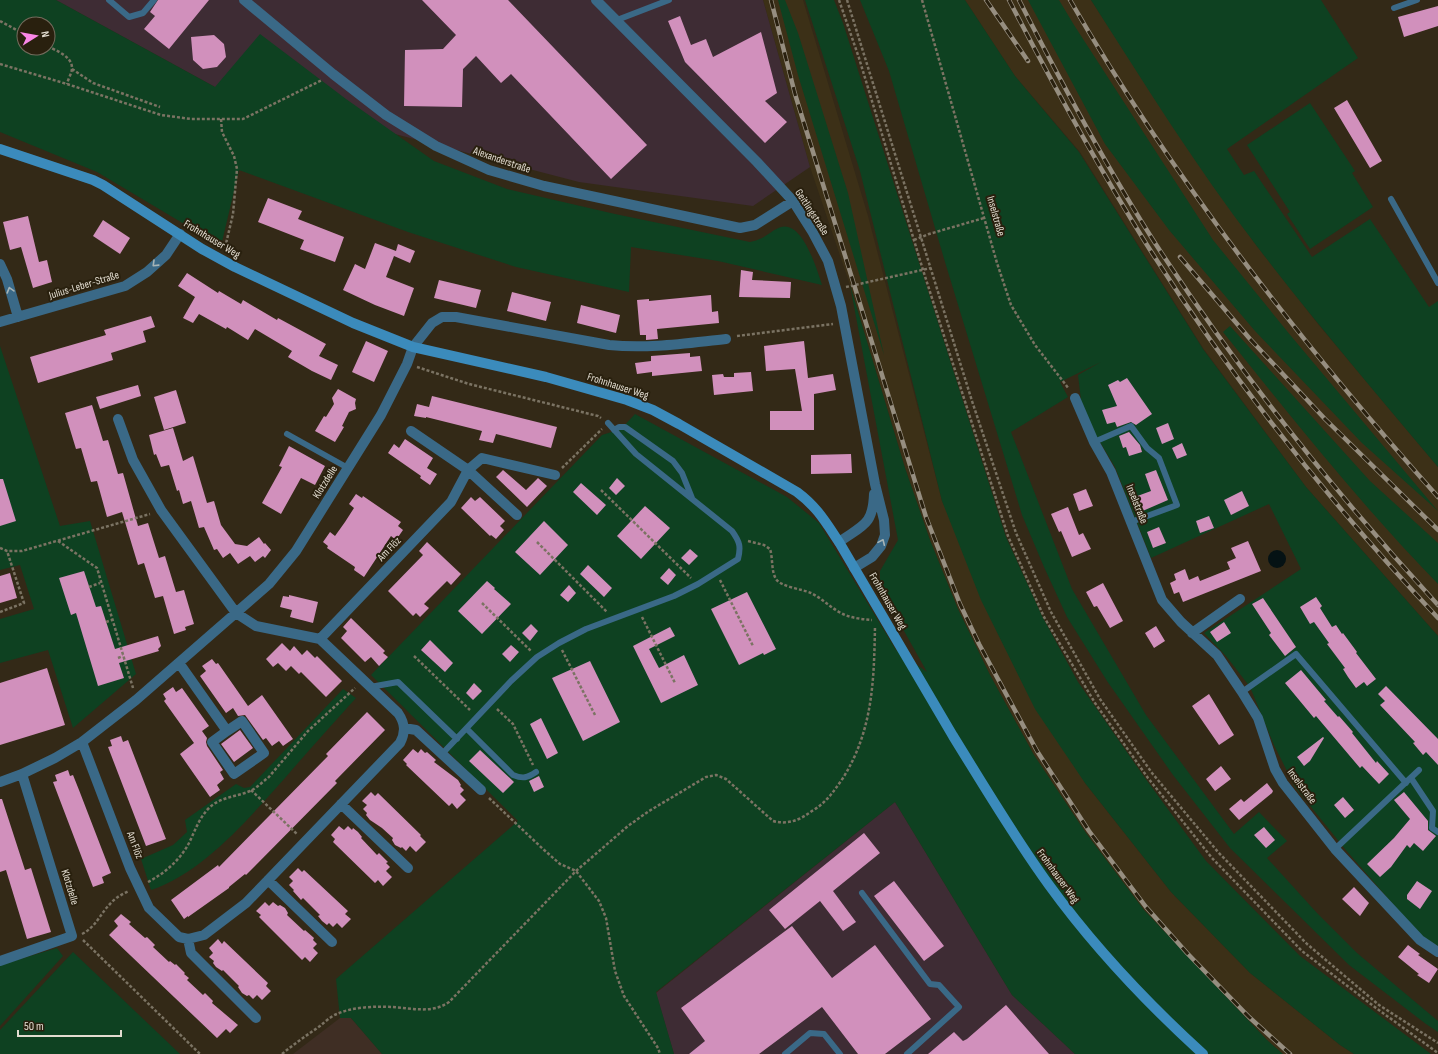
<svg xmlns="http://www.w3.org/2000/svg" width="1438" height="1054" viewBox="0 0 1438 1054" font-family="'Sofia Sans Condensed',sans-serif">
	<style>
		.built { fill: #3c3017 }
		.industrial { fill: #3e2c34 }
		.education { fill: #3f2e24 }
		.green { fill: #0e4121; fill-rule: evenodd }
		.water { fill: #051214 }
		.building { fill: #d190bc }
		.lines { fill: none; stroke-linecap: round; stroke-linejoin: round }
		.path { stroke: #7b7363; stroke-width: 2.5; stroke-dasharray: 3 2; stroke-linecap: butt }
		.service { stroke: #3a6987; stroke-width: 6 }
		.minor { stroke: #3a6987; stroke-width: 10 }
		.secondary { stroke: #3b8bbc; stroke-width: 10 }
		.rail-casing { stroke: #968e80; stroke-width: 4.5 }
		.rail { stroke: #29200e; stroke-width: 3; stroke-dasharray: 9; stroke-linecap: butt }
		.oneway { stroke: #a7b4b6 }
		.labels { text-anchor: middle; dominant-baseline: central; stroke-width: 4; stroke-linejoin: round; paint-order: stroke }
		.street-label { font-size: 11px; fill: #e2dcd0; stroke: #29200e }
	</style>
	<rect width="100%" height="100%" fill="#332917"/>
	<path class="built" d="M763 0H803L868 216 942 501 1085 783 1171 892 1250 973 1340 1045 1354 1054H1283L1267 1040 1144 910 1086 833 1034 755 990 675 958 609 930 540 905 468 850 285 810 167Z
		M965 0H1091L1201 167 1256 245 1318 324 1438 467V636L1306 487 1203 348 1080 152 1015 76Z"/>
	<path class="industrial" d="M56 0H763L810 167 753 206 579 182 215 87Z
		M895 802 1012 995 1075 1054H674L656 993Z"/>
	<path class="education" d="M340 1018H351L382 1054H293Z"/>
	<path class="green" d="M0 0H56L215 87 260 34 346 99 434 161 507 189 615 214 750 242C754 241 758 240 762 238 768 235 774 229 781 227 803 221 817 270 822 285L718 261 631 247 629 292 516 267 408 232 239 170 221 246 97 172 0 132ZM24 24H48V48H24Z
		M778 0H785L798 33 848 193 884 355 798 75Z
		M805 0H834L843 23 1006 537 1042 616 1078 682 1145 778 1206 861 1300 956 1431 1054H1354L1340 1045 1250 973 1171 892 1085 783 1035 709 981 600 942 501 860 171Z
		M860 0H965L1015 76 1079 152 1203 349 1306 487 1438 636V946L1419 934 1345 849 1295 787 1274 745 1250 687 1226 656 1204 633 1301 569 1269 504 1151 558 1115 467 1094 432 1081 400 1078 375 1101 362 1060 382 1068 397 1011 432 1072 589 1146 715 1234 834 1259 812 1287 841 1267 858 1317 913 1357 953 1438 1021V1032L1426 1024 1349 965 1230 848 1173 775 1107 681 1067 617 1044 567 1022 515 945 262 889 71Z
		M1028 0H1059L1074 25 1213 240 1291 336 1438 511 1362 443 1255 331 1169 230 1105 144Z
		M1091 0H1321L1358 58 1227 149 1244 175 1254 171 1312 257 1370 219 1429 307 1438 301V467C1377 394 1314 321 1256 245 1196 167 1144 83 1091 0Z
		M1310 103 1355 171 1352 173 1373 207 1310 249 1287 214 1290 212 1247 145Z
		M850 285 905 468 930 540 958 609 990 675 1034 755 1086 833 1144 910 1267 1040 1283 1054H1075L1012 995 895 802 656 992 674 1054H382L351 1018H340L336 979 518 821 371 675 602 435 621 429 635 414 787 497 819 523 896 650 927 672 880 588V571L898 540Z
		M1230 326 1370 481 1438 543V584C1361 505 1292 418 1223 332Z
		M0 346 60 526 90 521 136 674 73 728 48 650 0 663V619L34 609 20 565 0 570Z
		M343 689 356 698C332 725 308 751 285 778 249 818 203 873 151 890L141 859 173 845 187 832 185 820 236 784 244 788 250 787Z
		M57 948 63 956 0 1026V965Z
		M73 952 180 1054H0V1030Z"/>
	<path class="water" d="M1268 559a9 9 0 1 1 18 0a9 9 0 1 1-18 0Z"/>
	<path class="building" d="M158 0H209L169 49 144 29 155 16 150 12Z
		M422 0H508L647 145 611 179 511 74 501 83 476 56 463 69 462 107 404 106 405 50 443 49 456 35Z
		M1438 6V26L1404 37 1398 17Z
		M680 16 691 45 706 39 713 57 761 32 777 93 765 101 787 122 765 143 685 62 668 21Z
		M214 35 224 44 226 57 217 67 203 69 193 60 191 37Z
		M1347 100 1382 161 1370 168 1334 108Z
		M268 198 302 211 298 219 344 237 335 262 300 249 304 240 258 222Z
		M28 216 39 262 47 260 52 282 33 288 21 247 10 250 3 222Z
		M103 220 130 238 120 254 93 236Z
		M375 243 396 251 398 244 415 251 410 263 394 256 386 277 414 288 404 316 375 305 343 290 355 264 365 269Z
		M741 270 753 272 752 280 791 282 790 298 739 297Z
		M187 273 218 293 219 291 241 304 243 300 277 320 278 318 326 344 319 356 338 365 331 380 312 371 288 357 292 351 255 329 248 340 227 327 226 329 199 314 193 323 183 318 195 297 178 286Z
		M439 280 481 290 476 308 434 298Z
		M512 292 551 302 546 321 507 311Z
		M711 295 712 312 718 311 719 323 657 329 658 339 646 340V335H640L637 300 649 299V301Z
		M581 305 620 315 616 333 577 323Z
		M151 316 155 327 143 331 146 342 111 353 113 360 38 383 30 357 106 335 104 330Z
		M366 341 388 351 374 382 352 372Z
		M804 341 808 378 833 374 836 390 814 394V430H770V411H802L795 369 766 371 764 346Z
		M690 353V357L700 356 702 371 652 376V372L637 374 635 363 651 361V356Z
		M751 372 753 391 714 395 712 375 723 374 724 377H734V373Z
		M1127 378 1152 414 1136 425 1131 422 1117 427 1115 422 1107 424 1102 410 1117 406 1108 385 1118 380 1120 382Z
		M138 385 141 396 100 409 96 397Z
		M338 389 356 399 355 403 356 409 349 412 342 426 344 427 335 442 315 431 324 416 326 417 334 404 332 398Z
		M176 390 186 423 164 430 154 397Z
		M432 396 557 427 551 448 496 434 493 443 479 440 482 431 426 417V418L414 416 417 404 429 407Z
		M92 405 103 441 108 440 118 474 123 473 138 526 148 523 159 558 165 556 176 592 184 590 194 624 185 627 186 630 174 634 163 596 155 598 144 563 138 565 122 512 107 517 97 481 91 482 81 448 76 449 65 413Z
		M1168 423 1174 439 1162 444 1156 428Z
		M173 428 183 461 193 456 207 503 214 501 221 525 235 544 247 546 259 537 264 544 265 543 271 550 265 558 263 556 255 562 250 556 238 564 230 553 223 558 217 549 214 550 204 527 199 528 191 501 183 504 179 490 177 491 169 465 161 467 156 454 154 455 149 435Z
		M1129 432 1140 445 1142 452 1129 456 1126 447 1123 448 1119 436Z
		M405 439 433 458 427 468 437 474 430 485 420 478 421 476 388 453 394 444 399 448Z
		M1182 443 1187 455 1177 459 1172 448Z
		M289 446 325 466 315 485 301 478 281 514 262 503 282 467 279 466Z
		M851 454 852 473 811 474V455Z
		M503 470 526 490 538 478 547 486 527 507 496 477Z
		M1156 470 1168 500 1138 513 1132 498 1151 491 1145 474Z
		M617 478 625 486 616 495 609 488Z
		M0 479H3L16 521 0 526Z
		M581 483 606 505 597 515 573 492Z
		M1086 489 1093 506 1079 511 1073 494Z
		M1242 491 1249 506 1231 515 1224 500Z
		M356 494 362 498 363 496 401 522 398 526 403 530 396 540 391 536 364 577 354 570 355 567 327 548 328 546 323 542 330 532 335 536 345 522 354 508 349 504Z
		M471 497 475 501 480 497 505 521 500 526 504 530 496 539 491 535 490 536 461 508Z
		M645 506 670 528 641 559 617 536Z
		M1068 507 1079 535 1083 533 1091 549 1072 557 1061 531 1059 532 1051 514Z
		M1209 516 1214 528 1200 533 1196 521Z
		M544 521 568 545 540 575 515 552Z
		M1159 527 1166 543 1153 548 1147 532Z
		M1248 541 1261 571 1183 602 1179 592 1174 594 1170 583 1176 580 1174 574 1185 569 1189 580 1198 576 1200 581 1230 569 1227 562 1236 558 1231 548Z
		M427 542 461 574 451 585 447 581 424 604 429 608 420 617 416 613 413 616 388 591 423 555 419 551Z
		M690 549 698 556 689 565 681 558Z
		M588 565 612 588 604 597 580 574Z
		M669 568 676 575 668 585 660 578Z
		M84 571 96 607 101 606 115 649 158 636 161 646 158 649 159 651 119 663 124 678 98 686 76 613 71 615 59 578Z
		M10 573 17 598 0 603V576Z
		M487 581 495 588 494 589 511 604 482 634 458 611Z
		M1103 583 1123 621 1110 628 1097 606 1094 607 1086 592Z
		M569 585 576 593 568 602 560 595Z
		M747 592 776 649 764 655 763 653 739 665 711 609Z
		M289 595 318 602 313 623 290 617 292 610 280 607 283 596 289 597Z
		M1316 597 1322 606 1320 608 1332 627 1336 625 1342 634 1343 633 1357 652 1356 653 1376 679 1367 686 1364 682 1356 688 1348 677 1343 669 1345 668 1327 644 1329 643 1314 622 1310 624 1300 607Z
		M1263 598 1296 647 1285 656 1269 635 1271 633 1252 604Z
		M351 618 385 651 383 653 388 657 379 666 371 657 365 662 341 638 347 631 343 627Z
		M1224 622 1231 633 1217 642 1210 632Z
		M531 624 538 631 530 641 522 633Z
		M1156 626 1165 641 1154 648 1145 633Z
		M670 627 675 636 649 649 659 668 684 655 698 685 661 703 633 646Z
		M430 640 453 663 445 672 421 650Z
		M282 643 290 651 294 646 302 655 307 650 315 658 317 656 342 681 326 697 301 672 299 674 291 666 286 671 278 663 273 667 266 659Z
		M511 645 519 652 510 662 502 654Z
		M212 659 216 664 218 663 248 706 262 695 293 739 283 746 279 741 272 746 266 738 263 740 245 715 238 716 233 708 226 713 200 676 206 671 202 666Z
		M590 661 620 722 583 741 552 678Z
		M47 668 65 725 0 745V683Z
		M1301 670 1326 700 1324 701 1338 717 1339 716 1353 732 1352 733 1376 763 1377 761 1389 774 1379 784 1362 766 1360 768 1316 716 1314 718 1285 683Z
		M474 683 482 691 473 700 466 693Z
		M1386 686 1438 739V765L1426 752 1423 755 1413 743 1415 742 1380 705 1385 701 1378 694Z
		M173 687 176 692 182 688 209 726 202 731 207 738 206 742 207 746 223 770 220 772 224 779 217 785 220 790 210 797 180 754 194 743 164 701 166 699 163 694Z
		M1209 694 1234 735 1219 745 1192 706Z
		M367 712 385 730 335 781 337 783 254 867 253 866 254 867 246 875 245 874 229 887V888L188 917V916L184 919 171 900 218 865 219 867 328 756 326 754Z
		M541 718 558 753 547 759 530 724Z
		M240 730 253 748 234 762 221 744Z
		M121 736 123 742 128 740 166 839 146 846 108 747 112 746 110 740Z
		M1323 737 1324 738 1310 761 1304 766 1297 757Z
		M413 749 418 753 421 749 425 753 427 752 436 760 434 762 458 780 461 785 460 786 464 790 460 794 466 800 457 809 452 803 449 806 406 765 407 764 403 760Z
		M480 750 514 782 503 793 469 761Z
		M1221 766 1231 779 1215 791 1206 779Z
		M68 770 70 776 73 775 79 790 111 873 102 877 104 883 93 887 53 782 57 781 55 775Z
		M539 776 544 787 534 792 529 781Z
		M1267 783 1273 791 1272 793 1239 820 1229 809 1241 799 1244 802Z
		M371 792 375 796 378 793 421 835 420 836 426 842 416 852 410 846 406 851 402 847 401 848 395 845 392 840 393 838 382 828 370 820 366 815 367 813 363 809 367 805 362 801Z
		M1404 792 1428 821V830L1436 836 1423 851 1414 843 1410 848 1407 845 1391 867 1380 877 1367 864 1394 838 1410 819 1394 800Z
		M1343 797 1354 810 1345 818 1334 805Z
		M0 799H2L25 870 31 868 51 932 27 939 6 870 0 872Z
		M339 826 344 830 348 826 352 830 353 828 358 832 362 837 361 838 377 855 379 853 388 862 386 863 390 867 386 871 392 877 383 886 378 880 375 883 333 842 335 839 331 835Z
		M1264 827 1275 840 1266 848 1254 835Z
		M864 833 880 853 833 891 856 922 843 931 820 901 785 929 769 910Z
		M298 868 302 872 304 870 348 911 345 914 351 919 342 928 337 923 333 927 329 923 327 925 322 921 318 916 320 915 303 898 301 900 293 891 294 890 289 885 293 881 289 877Z
		M894 881 944 946 924 961 874 896Z
		M1417 881 1432 891 1420 909 1407 899V895Z
		M1354 887 1369 903 1360 916 1342 899Z
		M265 902 269 906 273 902 278 906 280 905 285 908 288 913 287 915 304 931 305 930 314 938 313 940 317 944 313 948 318 953 310 962 305 957 302 960 259 917 261 915 256 911Z
		M121 914 131 922 129 924 145 938 147 937 155 945 153 947 169 962 170 961 175 965 176 964 185 973 184 974 189 978 187 980 203 995 205 993 213 1001 212 1003 238 1025 230 1033 226 1029 217 1038 109 935 118 926 114 921Z
		M792 926 832 978 875 945 931 1019 885 1054H858L822 1007 759 1054H689L705 1041 681 1008Z
		M218 939 222 944 224 941 268 983 266 986 271 991 262 1000 257 995 253 999 249 995 247 996 242 993 238 987 239 986 223 970 222 971 216 967 213 963 214 961 209 957 213 953 209 948Z
		M1408 945 1420 954 1418 955 1438 969 1429 983 1417 975 1419 974 1398 957Z
		M1006 1005 1049 1054H928L954 1032 963 1041 967 1039Z"/>
	<g class="lines">
		<path class="path" d="M839 0 859 58 923 270 1008 536 1044 617 1095 703 1148 778 1212 858 1302 951 1376 1008 1438 1053
			M847 0 972 401 1016 533 1051 612 1100 699 1152 773 1218 852 1307 944 1379 1005 1438 1043
			M922 0 997 263 1011 305 1035 345 1069 389
			M0 21 24 34
			M48 46C56 51 72 56 72 68 72 73 68 79 67 84
			M0 64 67 84 161 115 191 119H243L322 80
			M72 69 93 83 160 107
			M221 119 222 132 234 156 237 169 233 214 225 248
			M914 240 929 234 984 218
			M846 287 931 268
			M737 336 833 324
			M417 367 469 384 598 416 601 418
			M562 468 602 429
			M601 490 691 578
			M58 541 97 568 133 688
			M748 541 764 545 770 549C773 558 771 571 776 579 781 587 802 589 811 593 821 598 829 606 839 612 849 618 861 619 872 620
			M537 542 607 612
			M0 548 7 551H22L150 514
			M720 580 753 646
			M89 587 100 583
			M482 603 531 651
			M0 612 24 603 7 551
			M642 617 675 683
			M106 622 112 620
			M562 650 595 715
			M414 656 470 710
			M118 658 123 656
			M497 709 513 724 533 765
			M251 790 297 834
			M489 798 543 849 560 864 576 871 599 901 606 918 615 971 624 996 658 1048 660 1054
			M148 882C165 873 180 860 189 843 195 831 199 818 209 808 220 797 236 797 250 791 257 788 262 782 268 778L308 731 355 688
			M82 934C96 927 100 914 110 904 115 898 122 894 129 891
			M83 940 200 1054
			M282 1054C294 1044 307 1035 320 1026 325 1022 331 1016 337 1014 351 1007 377 1006 392 1007 412 1008 432 1014 449 1002L576 871 628 826 649 811 706 777 716 775 726 779 773 821C788 825 800 820 812 811 826 803 834 791 843 778 873 730 874 680 875 626"/>
		<path class="service" d="M109 0 129 17 143 13 154 0
			M1394 8 1417 0
			M617 20 669 0
			M1391 199 1438 283
			M614 430 619 427H625L673 461 682 473 692 498
			M287 434 348 468
			M1094 442 1131 426 1147 448 1159 458 1177 505 1131 522
			M370 687 398 682 457 739
			M1242 692 1296 654 1406 783
			M467 729 513 775C523 779 527 778 536 772
			M442 754 511 681 537 657 559 643 586 629 674 596 698 584 738 559C741 547 740 542 732 531L636 454 608 423
			M1411 778 1433 811 1432 828 1438 832
			M1335 849 1419 770
			M862 893 930 984 939 985 959 1007 907 1054
			M785 1054 810 1033 824 1034 840 1054"/>
		<path class="minor" d="M244 0 333 74 386 115 436 146 489 170 544 186 740 228 755 225 793 201
			M596 0 757 162 793 201 812 231 828 261 841 306 875 484 884 520 885 535 881 546 872 557 854 568
			M0 264 7 279 18 317
			M0 322 125 286 147 272 166 255 180 234
			M1075 398 1094 442 1111 472 1162 600 1181 622 1217 655 1242 692 1258 718 1275 769 1283 783 1335 849 1420 940 1438 952
			M411 431 468 470 517 515
			M839 542C863 525 873 525 874 494
			M1192 633 1240 599
			M320 639 451 502 468 470 482 458 555 475
			M179 663 227 731 212 742 234 774 264 753 242 721 227 731
			M404 728 416 730 481 790
			M82 742 130 868 149 908 179 937 188 939 204 935 246 903 400 743C406 732 405 723 398 713L320 639 256 626 236 613 161 510 133 460 118 419
			M0 782 22 774 55 758 82 742 136 700 269 584 296 551 381 415 407 364 413 347 432 323 442 317H456L609 345C649 349 687 343 726 339
			M341 804 408 868
			M268 880 332 942
			M188 939 191 953 256 1018
			M0 961 72 936 22 774"/>
		<path class="secondary" d="M0 149 93 180 103 185 202 249 235 267 353 323 413 347 546 377 627 400 653 410 679 424 797 492C817 507 825 521 839 542 877 606 915 671 953 736 984 786 1014 837 1049 885 1094 947 1147 1003 1203 1054"/>
		<defs>
			<path id="rail" d="M771 0 795 94 926 517 960 604 979 644 1037 751 1089 831 1146 907 1187 953 1249 1017 1290 1054
				M986 0 1028 61
				M1009 0C1052 83 1097 165 1147 245 1231 378 1330 503 1438 618
				M1019 0C1061 82 1105 165 1155 243 1239 372 1334 492 1438 605
				M1070 0C1173 179 1301 343 1438 497
				M1180 257 1250 339 1325 419 1438 530"/>
		</defs>
		<use href="#rail" class="rail-casing"/>
		<use href="#rail" class="rail"/>
	</g>
	<defs><path id="oneway-chevron" d="M-2-3.5L2.5 0L-2 3.5" fill="none" stroke-width="1.6" stroke-linecap="round" stroke-linejoin="round"/></defs>
	<g class="oneway">
		<use href="#oneway-chevron" transform="translate(155 264) rotate(136)"/>
		<use href="#oneway-chevron" transform="translate(10 290) rotate(-106)"/>
		<use href="#oneway-chevron" transform="translate(882 542) rotate(-66)"/>
	</g>
	<g class="labels">
		<g class="street-label">
			<text transform="translate(502 160) rotate(19)">Alexanderstraße</text>
			<text transform="translate(812 212) rotate(57)">Geitlingstraße</text>
			<text transform="translate(996 216) rotate(74)">Inselstraße</text>
			<text transform="translate(212 239) rotate(31)">Frohnhauser Weg</text>
			<text transform="translate(84 285) rotate(-17)">Julius-Leber-Straße</text>
			<text transform="translate(618 386) rotate(18)">Frohnhauser Weg</text>
			<text transform="translate(325 482) rotate(-58)">Klotzdelle</text>
			<text transform="translate(1137 504) rotate(68)">Inselstraße</text>
			<text transform="translate(389 549) rotate(-46)">Am Flöz</text>
			<text transform="translate(888 601) rotate(60)">Frohnhauser Weg</text>
			<text transform="translate(1302 786) rotate(53)">Inselstraße</text>
			<text transform="translate(135 845) rotate(69)">Am Flöz</text>
			<text transform="translate(1058 876) rotate(54)">Frohnhauser Weg</text>
			<text transform="translate(70 887) rotate(73)">Klotzdelle</text>
		</g>
	</g>
	<g transform="translate(36 36) rotate(79)"><circle r="19" fill="#29200e" stroke="#736b5c"/>
	<path d="M0-3L7 15L0 10L-7 15Z" fill="#fa87e7"/>
	<text y="-6" font-size="11" font-weight="bold" text-anchor="middle" fill="#e2dcd0">N</text>
	</g>
	<path d="M18 1030v6h103v-6" fill="none" stroke="#e2dcd0" stroke-width="2"/>
	<text x="24" y="1030" font-size="12" fill="#e2dcd0" stroke="#29200e" stroke-width="3" paint-order="stroke">50 m</text>
</svg>
